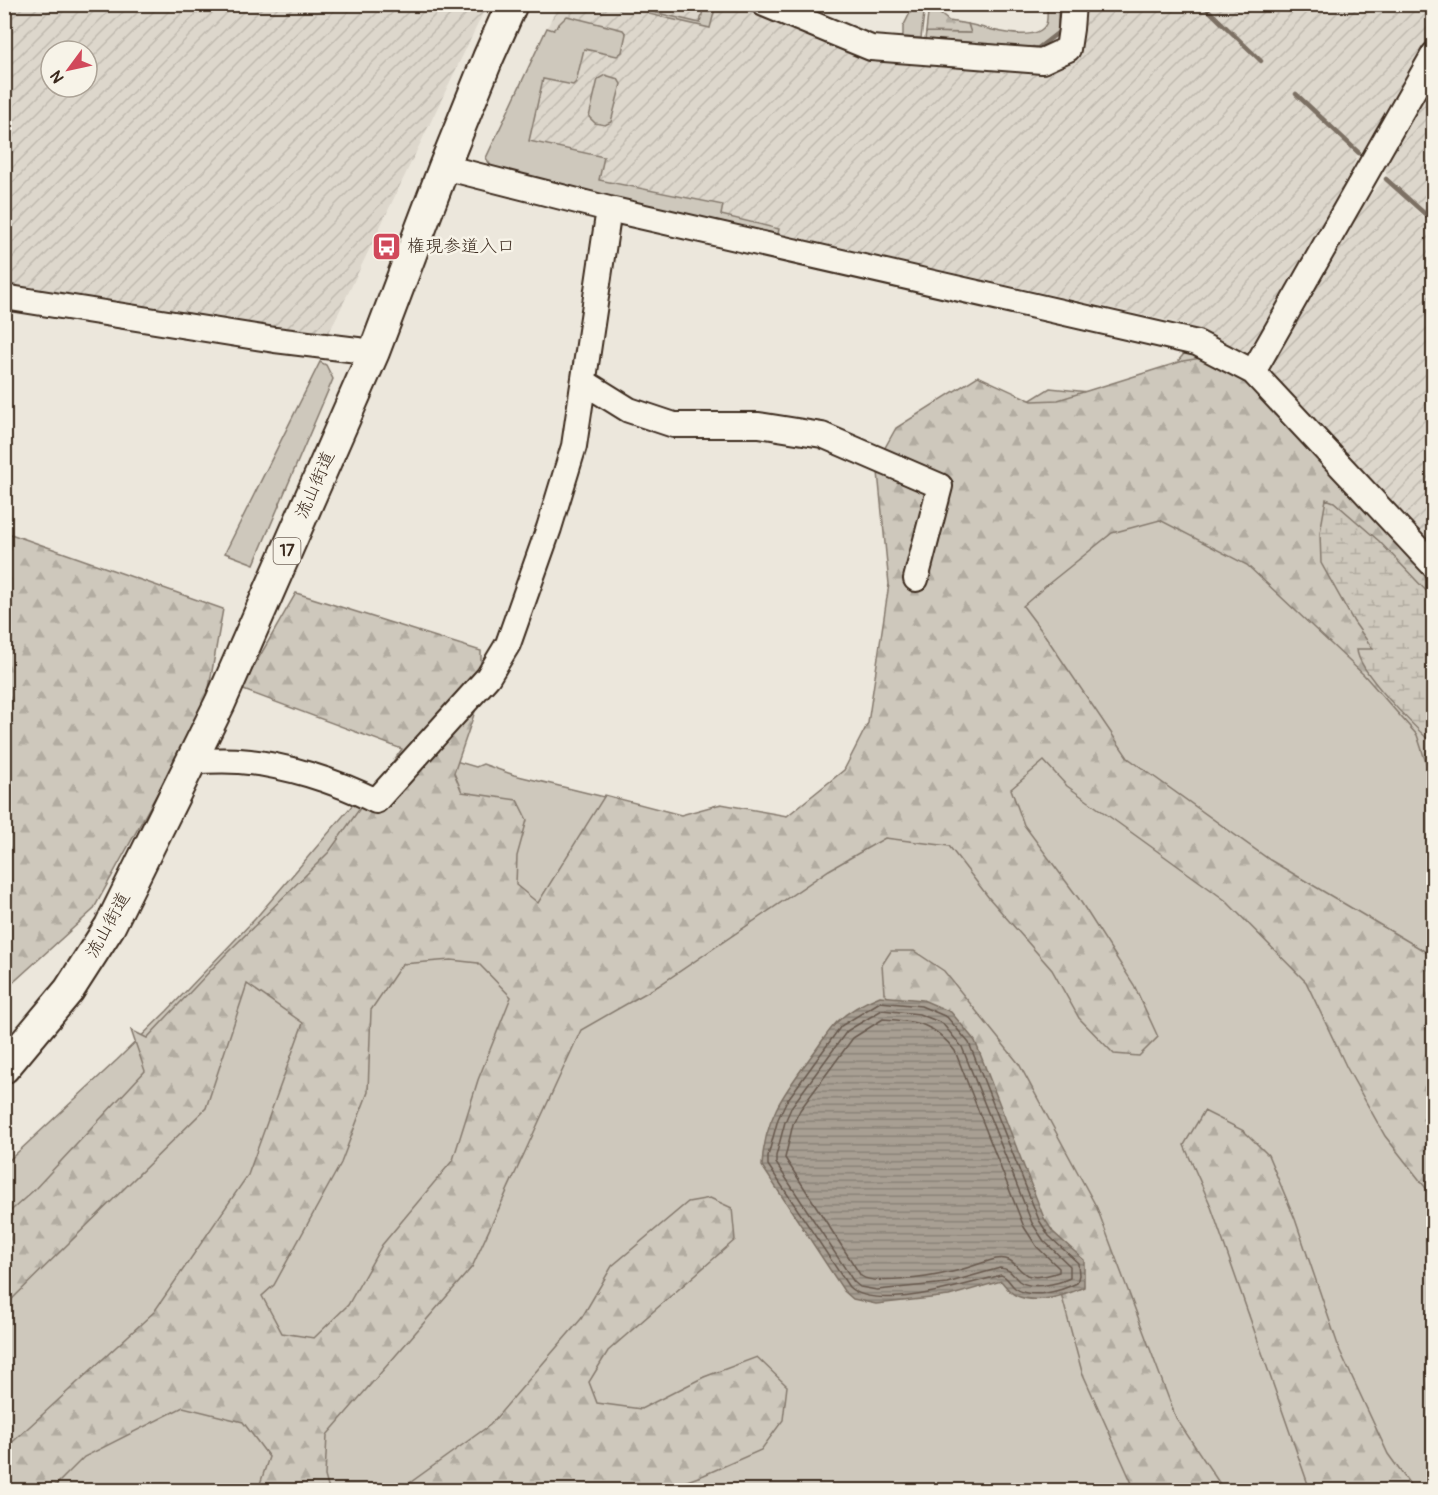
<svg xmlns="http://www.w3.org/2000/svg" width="1438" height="1495" viewBox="0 0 1438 1495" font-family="Pangolin,'Klee One',sans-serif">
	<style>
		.industrial { fill: url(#industrial-furrows); fill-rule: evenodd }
		.green { fill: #cec8bc; stroke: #84796d; stroke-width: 1.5 }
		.forest { fill: url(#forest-firs); stroke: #84796d; stroke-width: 1.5; fill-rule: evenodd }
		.wetland { fill: url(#wetland-marsh); stroke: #84796d; stroke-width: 1.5 }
		.water { fill: url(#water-rules); stroke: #7c7064; stroke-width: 1.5 }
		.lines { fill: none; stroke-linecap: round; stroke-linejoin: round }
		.shore { stroke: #67594d; stroke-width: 1.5 }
		.stream { stroke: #7c7064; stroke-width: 4.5 }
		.minor-casing { stroke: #3b2a1e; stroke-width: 28 }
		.major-casing { stroke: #3b2a1e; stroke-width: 34 }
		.minor { stroke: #f7f3e8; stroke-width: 24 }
		.major { stroke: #f7f3e8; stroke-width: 30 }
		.labels { text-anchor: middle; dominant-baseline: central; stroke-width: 5; stroke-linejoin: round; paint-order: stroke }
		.shield { fill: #f7f3e8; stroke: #73665b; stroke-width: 1.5 }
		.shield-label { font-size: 16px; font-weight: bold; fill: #3b2a1e }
		.poi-label { font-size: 18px; fill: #3b2a1e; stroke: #f7f3e8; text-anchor: start }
		.street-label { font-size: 18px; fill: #3b2a1e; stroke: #f7f3e8 }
	</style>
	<defs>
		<pattern id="industrial-furrows" width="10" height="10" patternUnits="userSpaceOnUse" patternTransform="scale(1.5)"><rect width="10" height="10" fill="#ddd7cc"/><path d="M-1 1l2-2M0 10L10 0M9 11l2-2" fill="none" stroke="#bfb9af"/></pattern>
		<pattern id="forest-firs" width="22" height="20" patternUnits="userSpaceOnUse" patternTransform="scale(1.5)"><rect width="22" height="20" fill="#cec8bc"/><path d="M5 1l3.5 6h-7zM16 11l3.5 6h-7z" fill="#b2aca1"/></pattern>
		<pattern id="wetland-marsh" width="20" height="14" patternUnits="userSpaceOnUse" patternTransform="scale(1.5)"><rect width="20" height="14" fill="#cec8bc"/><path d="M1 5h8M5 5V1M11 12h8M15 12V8" fill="none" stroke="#b2aca1"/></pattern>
		<pattern id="water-rules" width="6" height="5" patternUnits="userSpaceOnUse" patternTransform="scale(1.5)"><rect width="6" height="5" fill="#a89f93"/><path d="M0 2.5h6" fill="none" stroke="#8a8277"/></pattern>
	</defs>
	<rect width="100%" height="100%" fill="#ece7dc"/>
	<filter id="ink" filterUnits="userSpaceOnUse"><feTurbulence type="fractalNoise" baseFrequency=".0167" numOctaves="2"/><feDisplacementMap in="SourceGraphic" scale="12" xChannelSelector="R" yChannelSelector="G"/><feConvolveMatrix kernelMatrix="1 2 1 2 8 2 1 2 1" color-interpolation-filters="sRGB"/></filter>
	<g filter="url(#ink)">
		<path class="industrial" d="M4 5H487L327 337 5 287ZM51 51H87V87H51Z
			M558 5H749L869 53 1050 67 1080 5H1433V33L1372 148 1362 150 1357 155 1342 198 1254 352 1244 354 1220 339 1183 324 494 171 486 158Z
			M1433 75V219L1387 176 1384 163Z
			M1384 180 1433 226V555L1275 386 1271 366 1358 209Z"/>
		<path class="green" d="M652 5H655L653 12 700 23 703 10 709 12 711 5H716L710 28 649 14Z
			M914 5H925L921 38 903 37V27Z
			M1047 5H1059L1058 31 1037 48 925 39 926 32 970 33 968 24C987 28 1036 45 1046 24 1048 18 1047 11 1047 5Z
			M567 16 623 30 626 34 622 52 617 56 584 49 576 82 573 85 543 79 529 141 604 157 599 180 723 205 721 215 779 229 778 234 494 171 486 158 547 28 553 30Z
			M605 75 618 79 621 84 611 122 605 125 595 123 589 117 598 79Z
			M1188 349 1243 382 1433 724V1490H5V1164L117 1060 167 1011 255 919 355 802 428 753 476 767 483 764 514 775 637 805 720 856 848 806 958 445 1050 388 1147 398Z
			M320 362 326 365 333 379 254 564 225 553Z"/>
		<path class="forest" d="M929 5 949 21 968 24 971 33 926 32Z
			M1231 353 1433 575V784L1417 735 1364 675 1247 565 1160 520 1112 533 1047 585 1023 606 1044 634 1128 758 1270 860 1433 956V1197L1385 1136 1347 1068 1306 982 1225 900 1067 786 1044 761 1011 789 1024 825 1079 899 1134 985 1158 1037 1139 1056 1114 1054 1079 1018 1052 970 989 898 949 846 885 838 829 870 658 986 581 1030 472 1267 327 1435 325 1476 329 1490H258L269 1457 243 1422 183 1407 84 1457 51 1490H5V1449L154 1312 248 1175 303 1023 247 984 206 1108 5 1306V1216L34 1190 145 1071 131 1030 147 1038 226 954 329 852 402 749 241 689 296 593 481 651V694L454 773 462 792 517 800 527 820 517 856 516 885 538 903 605 795 681 815 721 804 787 816 844 770 868 723 889 584 877 462 896 428 978 376 1032 401 1058 400 1183 361ZM451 960 478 963 511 997 478 1080 453 1160 382 1245 348 1305 314 1338 282 1333 262 1296 274 1285 341 1163 368 1092 371 1010 402 964Z
			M5 532 223 609 206 705 93 910 7 988 5 986Z
			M891 951H914L944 971 1019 1064 1097 1208 1176 1418 1224 1490H1135L1082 1372 1058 1282 914 1030 884 993 882 965Z
			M1204 1111 1244 1131 1268 1155 1295 1219 1340 1351 1388 1454 1414 1490H1310L1210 1204 1184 1145Z
			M710 1198 732 1208 735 1240 608 1351 589 1382 597 1403 641 1409 704 1377 757 1357 787 1386 783 1420 761 1450 704 1475 662 1490H400L490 1425 581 1319 612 1266 688 1202Z"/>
		<path class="wetland" d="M1326 499 1334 502 1379 541 1433 598V744C1415 727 1357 671 1357 649H1373L1354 622 1321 563 1320 533Z"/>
		<path class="water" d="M880 996 923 1000 951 1012 975 1041 1044 1218 1053 1232 1084 1260V1287C1064 1296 1036 1305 1015 1295 1009 1292 1005 1285 1001 1281L949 1296 876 1304 853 1299 844 1291 762 1166C764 1118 785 1092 812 1055 820 1045 827 1032 837 1022 848 1011 865 1002 880 996Z"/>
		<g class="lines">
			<path class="shore" d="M880 1002 921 1006 947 1017 969 1043 1039 1220 1049 1236 1078 1263 1079 1275 1077 1283C1061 1291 1031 1300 1015 1288 1009 1283 1008 1277 1001 1275 967 1284 876 1313 849 1287L768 1165V1156L778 1119 786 1102 841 1026Z
				M882 1010 919 1014 942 1023 962 1047 1032 1223 1044 1241 1070 1266V1278C1058 1284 1031 1290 1019 1281 1012 1275 1011 1269 1000 1268L947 1283 877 1290 860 1287 854 1282 776 1163V1156L785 1122 792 1106 847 1031Z
				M883 1019C917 1021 934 1023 955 1051L1024 1227 1037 1247 1059 1268V1272C1050 1275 1036 1279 1027 1275 1015 1268 1014 1256 996 1259 979 1263 964 1270 947 1273 930 1277 874 1286 861 1276L785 1158 793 1124 800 1110 853 1038Z"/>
			<path class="stream" d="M1202 4 1261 61
				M1033 48 1037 49 1059 32 1060 4
				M1296 94 1359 153
				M1386 179 1434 222"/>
			<defs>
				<path id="minor" d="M764 4 871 48 1042 61 1068 49 1071 29 1073 4
					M444 167 609 209 1197 343 1253 372 1434 566
					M4 297 275 340 374 352
					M1253 372 1434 54
					M584 382 629 410 674 425H759L822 435 940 486 916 579
					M192 761C208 761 223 760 239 761 283 764 336 781 376 801L488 677 508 644 549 528 574 446 609 209"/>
				<path id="major" d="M4 1068 69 990 110 926 220 703 374 352 444 167 488 58 512 4"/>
			</defs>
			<use href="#minor" class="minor-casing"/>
			<use href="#major" class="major-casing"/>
			<use href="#minor" class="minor"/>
			<use href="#major" class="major"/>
		</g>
	</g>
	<defs>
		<symbol id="bus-square" viewBox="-11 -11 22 22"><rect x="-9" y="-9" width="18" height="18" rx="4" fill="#d1495b" stroke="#f7f3e8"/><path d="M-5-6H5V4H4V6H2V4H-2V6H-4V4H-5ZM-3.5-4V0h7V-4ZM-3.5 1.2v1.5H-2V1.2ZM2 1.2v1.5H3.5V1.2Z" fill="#fff"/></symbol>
	</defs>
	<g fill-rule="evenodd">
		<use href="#bus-square" x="370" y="230" width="33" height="33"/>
	</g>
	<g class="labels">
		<rect class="shield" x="273.5" y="538" width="27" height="26" rx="4.5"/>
		<g class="shield-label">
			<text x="287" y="551">17</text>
		</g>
		<g class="poi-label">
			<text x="407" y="246">権現参道入口</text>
		</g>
		<g class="street-label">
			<text transform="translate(315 485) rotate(-66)">流山街道</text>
			<text transform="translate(108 925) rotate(-61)">流山街道</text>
		</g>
	</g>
	<rect width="1438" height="1495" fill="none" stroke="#f7f3e8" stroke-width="24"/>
	<rect x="12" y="12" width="1414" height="1471" fill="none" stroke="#3b2a1e" stroke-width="2" filter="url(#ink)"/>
	<g transform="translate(69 69) rotate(237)"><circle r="28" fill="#f7f3e8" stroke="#aca397" stroke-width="1.5"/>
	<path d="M0-4.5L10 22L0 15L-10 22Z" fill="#d1495b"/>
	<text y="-9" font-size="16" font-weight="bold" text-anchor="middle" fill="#3b2a1e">N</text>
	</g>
</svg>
